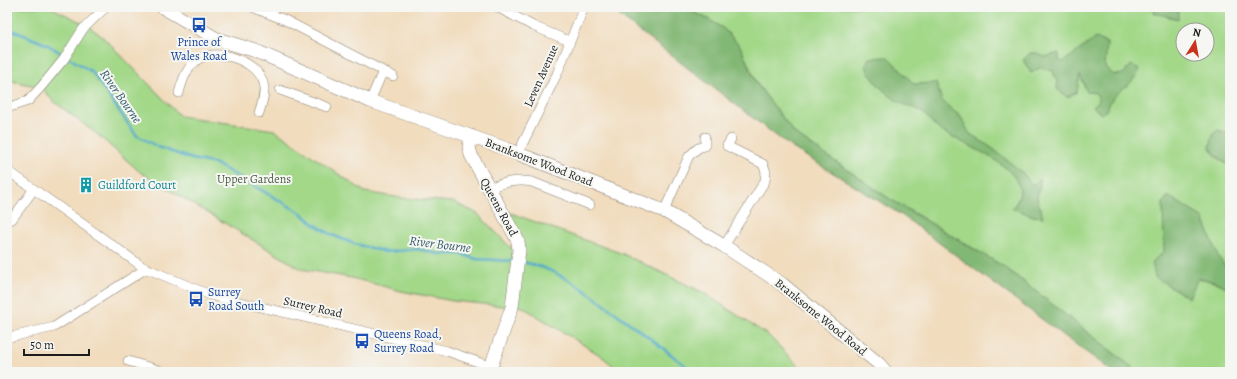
<svg xmlns="http://www.w3.org/2000/svg" width="1237" height="379" viewBox="0 0 1237 379" font-family="Alegreya,serif">
	<style>
		.green { fill: #a3d889; stroke: #607a52; fill-rule: evenodd }
		.forest { fill: #82b875; stroke: #4f6a48 }
		.lines { fill: none; stroke-linecap: round; stroke-linejoin: round }
		.stream { stroke: #4ea8cc; stroke-width: 2.5 }
		.street-casing { stroke: #867c6c; stroke-width: 10 }
		.secondary-casing { stroke: #867c6c; stroke-width: 14 }
		.street { stroke: #fff; stroke-width: 9 }
		.secondary { stroke: #fff; stroke-width: 13 }
		.labels { text-anchor: middle; dominant-baseline: central; stroke-width: 4; stroke-linejoin: round; paint-order: stroke }
		.transit-label { font-size: 12px; fill: #164399; stroke: #f6f6f2; text-anchor: start }
		.street-label { font-size: 12px; fill: #1c1c1c; stroke: #f6f6f2 }
		.park-label { font-size: 12px; fill: #4b5e42; stroke: #f6f6f2 }
		.culture-label { font-size: 12px; fill: #0d838f; stroke: #f6f6f2; text-anchor: start }
		.water-label { font-size: 13px; font-style: italic; fill: #325b6b; stroke: #f6f6f2 }
	</style>
	<rect width="100%" height="100%" fill="#f6f6f2"/>
	<filter id="ink" filterUnits="userSpaceOnUse"><feTurbulence type="fractalNoise" baseFrequency=".025" numOctaves="2"/><feDisplacementMap in="SourceGraphic" scale="8" xChannelSelector="R" yChannelSelector="G"/><feConvolveMatrix kernelMatrix="1 2 1 2 8 2 1 2 1" color-interpolation-filters="sRGB"/></filter>
	<filter id="wash" filterUnits="userSpaceOnUse"><feTurbulence type="fractalNoise" baseFrequency=".012" numOctaves="4" result="noise"/><feDisplacementMap in="SourceGraphic" scale="16" xChannelSelector="R" yChannelSelector="G"/><feGaussianBlur stdDeviation="0.9" result="paint"/><feColorMatrix in="noise" values="0 0 0 0 0 0 0 0 0 0 0 0 0 0 0 0 0 1.4 0 .05"/><feComposite in="paint" operator="in"/></filter>
	<g filter="url(#wash)">
		<rect width="100%" height="100%" fill="#f1dcbd"/>
		<path class="green" d="M7 7H50L87 25 104 38 180 116 274 130 365 192 401 198 453 202 478 214 510 247 519 250 508 212 623 254 702 292 769 336 804 372H621L600 355 521 306 512 307 453 301 401 291 352 278 301 269 140 172 97 134 52 100 41 87 7 80Z
			M682 7H1230V134L1218 130C1207 150 1210 154 1230 166V372H1138L1006 268 890 199 795 134 757 84 740 46 723 29 710 20ZM1183 30H1207V54H1183Z"/>
		<path class="forest" d="M608 7H682L710 20 724 29 740 46 757 84 795 134 890 199 1006 268 1138 372H1113L903 216 791 147Z
			M1151 7H1184L1178 11V19L1154 13Z
			M1096 38 1107 43 1105 67 1114 75 1123 74 1131 65 1140 69C1136 82 1121 88 1112 99 1108 105 1109 109 1102 114L1093 107 1099 100 1096 93 1087 92 1080 75 1077 92 1067 97 1057 89V82L1053 71 1039 68 1031 73 1023 60 1030 53H1036L1045 57 1059 53V60L1063 62Z
			M888 57 914 84 936 83 942 101 961 117 969 133 992 148 1023 173 1032 185 1041 179 1037 198 1043 217 1033 216 1012 208C1045 173 963 145 943 132 935 128 930 119 923 113 915 107 904 106 896 100 885 93 870 78 866 66L870 58Z
			M1218 130 1230 134V166L1218 157 1210 148C1211 141 1212 134 1218 130Z
			M1168 196 1203 218 1218 256 1230 273V290L1218 283 1198 278 1189 298 1155 277 1152 262 1164 252 1163 203Z"/>
		<g class="lines">
			<path class="stream" d="M7 28 48 45 92 72 136 135 158 147 192 159 216 164 301 213 314 224 332 235 355 244 386 252 418 249 438 254H461L476 259 514 261
				M521 262C558 267 591 295 620 316 644 334 669 352 693 372"/>
		</g>
	</g>
	<g filter="url(#ink)">
		<g class="lines">
			<defs>
				<path id="street" d="M252 7 285 20 383 71 370 101
					M497 7 533 26 569 41
					M383 71 393 76
					M280 90 327 107
					M179 93C182 82 186 68 196 61 214 46 257 60 263 83 266 92 262 103 259 113
					M7 108 28 101 41 87 64 59 83 29 106 7
					M518 153 557 74 584 7
					M7 170 143 267 210 295 447 351 492 367 500 372
					M488 188C503 183 516 179 532 182L590 205
					M664 211 689 156 698 148 705 146V137
					M7 222 12 219 34 189
					M724 246 765 181 766 172 763 164 727 146 731 139
					M7 338 54 327 147 268
					M128 361 165 372"/>
				<path id="secondary" d="M162 7 217 39 256 51 370 101 504 148 664 211 724 246 782 284 879 364 886 372
					M471 136 469 147 471 155 518 241 519 250 512 307 489 372"/>
			</defs>
			<use href="#street" class="street-casing"/>
			<use href="#secondary" class="secondary-casing"/>
			<use href="#street" class="street"/>
			<use href="#secondary" class="secondary"/>
		</g>
	</g>
	<defs>
		<symbol id="bus-bare" viewBox="-9 -9 18 18"><path d="M-5-6H5V4H4V6H2V4H-2V6H-4V4H-5ZM-3.5-4V0h7V-4ZM-3.5 1.2v1.5H-2V1.2ZM2 1.2v1.5H3.5V1.2Z" fill="#1a4fb4" stroke="#f6f6f2" stroke-width="2.5" paint-order="stroke"/></symbol>
		<symbol id="building-bare" viewBox="-9 -9 18 18"><path d="M-4-6H4V6H1V3H-1V6H-4ZM-2.5-4.3h1.7v1.8h-1.7ZM.8-4.3h1.7v1.8H.8ZM-2.5-1h1.7V.8h-1.7ZM.8-1h1.7V.8H.8Z" fill="#0f9aa8" stroke="#f6f6f2" stroke-width="2.5" paint-order="stroke"/></symbol>
	</defs>
	<g fill-rule="evenodd">
		<use href="#bus-bare" x="188" y="14" width="22" height="22"/>
		<use href="#building-bare" x="75" y="174" width="22" height="22"/>
		<use href="#bus-bare" x="185" y="288" width="22" height="22"/>
		<use href="#bus-bare" x="351" y="330" width="22" height="22"/>
	</g>
	<g class="labels">
		<g class="transit-label">
			<text x="199" y="42" text-anchor="middle">Prince of<tspan x="199" dy="14">Wales Road</tspan></text>
			<text x="208" y="292">Surrey<tspan x="208" dy="14">Road South</tspan></text>
			<text x="374" y="334">Queens Road,<tspan x="374" dy="14">Surrey Road</tspan></text>
		</g>
		<g class="street-label">
			<text transform="translate(541 76) rotate(-66)">Leven Avenue</text>
			<text transform="translate(539 162) rotate(21)">Branksome Wood Road</text>
			<text transform="translate(499 207) rotate(61)">Queens Road</text>
			<text transform="translate(313 307) rotate(13)">Surrey Road</text>
			<text transform="translate(821 317) rotate(39)">Branksome Wood Road</text>
		</g>
		<g class="park-label">
			<text x="254" y="179">Upper Gardens</text>
		</g>
		<g class="culture-label">
			<text x="98" y="185">Guildford Court</text>
		</g>
		<g class="water-label">
			<text transform="translate(121 96) rotate(55)">River Bourne</text>
			<text transform="translate(440 244) rotate(7)">River Bourne</text>
		</g>
	</g>
	<rect width="1237" height="379" fill="none" stroke="#f6f6f2" stroke-width="24"/>
	<g transform="translate(1195 42) rotate(11)"><circle r="19" fill="#f6f6f2" stroke="#9f9f9c"/>
	<path d="M0-3L7 15L0 10L-7 15Z" fill="#c8321e"/>
	<text y="-6" font-size="11" font-weight="bold" text-anchor="middle" fill="#1c1c1c">N</text>
	</g>
	<path d="M24 349v6h65v-6" fill="none" stroke="#1c1c1c" stroke-width="2"/>
	<text x="30" y="349" font-size="12" fill="#1c1c1c" stroke="#f6f6f2" stroke-width="3" paint-order="stroke">50 m</text>
</svg>
